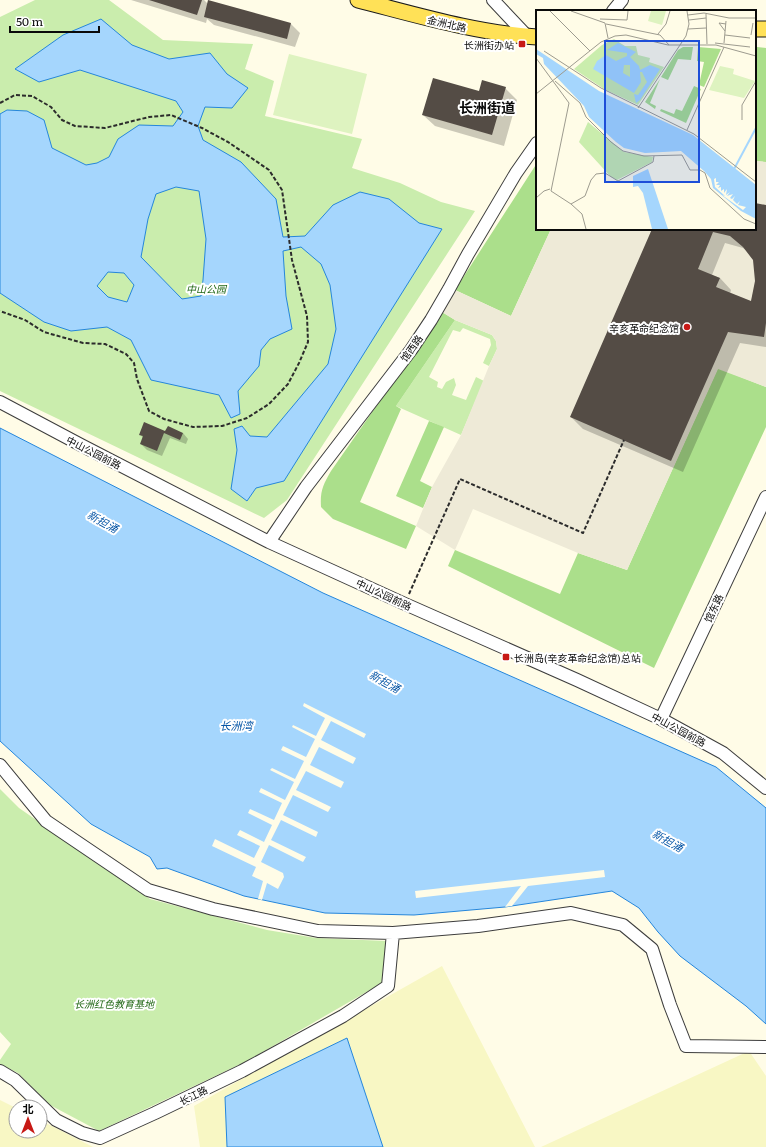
<svg xmlns="http://www.w3.org/2000/svg" width="766" height="1147" viewBox="0 0 766 1147" font-family="Literata,'Noto Sans SC',serif">
	<style>
		.farmland { fill: #f8f7c4 }
		.green { fill: #caedad }
		.forest { fill: #abdf8b }
		.pitch { fill: #def3c0 }
		.plaza { fill: #eeead7 }
		.water { fill: #a5d6fd; stroke: #2586db; fill-rule: evenodd }
		.pier { fill: #fffce7 }
		.shadow { fill: #0003; fill-rule: evenodd }
		.building { fill: #544c45; fill-rule: evenodd }
		.lines { fill: none; stroke-linecap: round; stroke-linejoin: round }
		.minor-casing { stroke: #3d3d3d; stroke-width: 14 }
		.major-casing { stroke: #1b1b1b; stroke-width: 17 }
		.path { stroke: #2c2c2c; stroke-width: 2; stroke-dasharray: 4 2; stroke-linecap: butt }
		.minor { stroke: #fff; stroke-width: 12 }
		.major { stroke: #ffe157; stroke-width: 15 }
		.poi-dot { fill: #c71915; stroke: #fff; stroke-width: 1.5 }
		.labels { text-anchor: middle; dominant-baseline: central; stroke-width: 4; stroke-linejoin: round; paint-order: stroke }
		.street-label { font-size: 10px; fill: #0a0a0a; stroke: #fff }
		.poi-label { font-size: 10px; fill: #0a0a0a; stroke: #fff; text-anchor: end }
		.park-label { font-size: 10px; font-style: italic; fill: #216715; stroke: #fff }
		.water-label { font-size: 11px; font-style: italic; fill: #0857a7; stroke: #fff }
		.district-label { font-size: 14px; font-weight: bold; fill: #0a0a0a; stroke: #fff }
		.inset-river { fill: none; stroke: #a5d6fd; stroke-width: 2 }
		.inset-road { fill: none; stroke: #9d9b8f; stroke-width: 1 }
		.view { fill: #1d4ed8; fill-opacity: 0.15; stroke: #1d4ed8; stroke-width: 2 }
		.inset-edge { fill: none; stroke: #0a0a0a; stroke-width: 2 }
	</style>
	<rect width="100%" height="100%" fill="#fffce7"/>
	<path class="farmland" d="M442 966 535 1147H200L194 1106Z
		M749 1051 766 1076V1147H541Z
		M0 1100 16 1108V1131H40V1120L93 1147H0Z"/>
	<path class="green" d="M35 0H109L163 40 253 44 245 69 274 81 265 116 362 139 352 168 400 183 441 202 475 211 287 500 264 518 0 391V17Z
		M455 320 492 335 496 341 497 349 489 366 483 363 491 345 490 339 463 328 460 332 453 330 429 377 438 382 437 387 442 389 446 382 454 378 456 385 452 395 466 400 476 377 484 381 461 435 396 406Z
		M0 789 19 808 150 899 267 930 316 938 386 941 382 983 247 1061 99 1131 50 1105 18 1073 0 1064V1060L11 1044 0 1032Z"/>
	<path class="forest" d="M757 47 766 48V162L755 161V63Z
		M537 163V229H551L511 316 455 290Z
		M442 312 455 320 396 406 401 409 360 502 416 526 406 549 333 519 321 507C320 491 323 485 331 471Z
		M718 368 766 387V427L654 668 448 566 455 550 560 594 578 553 627 570Z
		M429 421 444 427 420 481 432 487 423 508 396 496Z"/>
	<path class="pitch" d="M289 54 367 74 352 134 273 115Z"/>
	<path class="plaza" d="M755 161 766 162V387L718 369 627 570 578 553 473 509 455 550 416 526 432 487 461 435 489 366 497 349 496 341 492 335 455 320 442 312 455 290 511 316 551 229H755Z"/>
	<path class="water" d="M101 19 132 45 169 59 210 53 227 74 248 88 232 108 205 107 198 126 203 140 241 162 276 199 283 237 305 236 333 205 360 192 389 199 419 223 442 229 284 481 256 488 247 501 231 489 237 450 234 429 242 426 250 436 267 437 328 364 336 329 330 285 321 264 301 247 283 251 286 296 292 329 270 339 261 350 259 366 238 391 240 414 231 418 219 395 151 380 131 340 107 327 71 331 44 322 0 293V114L7 110 27 111 44 120 52 148 86 165 97 163 109 157 118 139 139 125 173 126 183 112 176 101 80 70 39 82 15 69 63 35ZM176 187 199 191 206 239 203 280 201 296 182 299 141 257 148 219 156 194ZM108 272 124 273 134 285 127 302 108 297 97 286Z
		M0 428 323 593 716 767 766 808V1024L746 1006 680 956 658 932 639 908 612 891 505 907 414 915 325 913 244 896 167 868 157 869 150 857 91 824 0 741Z
		M347 1038 383 1147H227L225 1097Z"/>
	<path class="pier" d="M304 703 366 734 364 738 331 721 321 740 356 758 353 764 319 747 310 765 344 782 341 788 306 771 296 790 331 807 328 812 293 795 283 815 318 832 316 837 281 820 271 840 306 857 303 862 269 845 261 862 283 873 284 877 278 889 267 883 262 900 258 899 263 881 252 876 256 867 212 846 215 839 254 858 260 846 237 835 240 830 264 842 272 825 248 813 250 809 274 820 282 803 259 792 261 788 285 800 294 782 270 770 272 768 295 779 304 761 281 750 283 746 306 757 315 739 292 727 293 725 316 736 325 718 303 706Z
		M604 870 605 877 528 886 512 906 505 907 521 886 416 898 415 891Z"/>
	<path class="shadow" d="M131 0H204L208 4 209 2 291 24 300 33 295 47 214 25 207 19 206 23Z
		M505 88 517 100 504 146 435 126 423 115 479 92Z
		M755 204 766 206V347L740 343 683 472 583 429 571 417 653 229H755ZM725 243 743 248 747 251 754 260 756 281 751 302 730 294 731 290 720 278 712 275Z
		M166 432 183 433 188 439 186 444 170 438 162 456 147 450 141 444 143 438 140 434Z"/>
	<path class="building" d="M149 0H202L197 15Z
		M208 0 291 23 287 39 204 17Z
		M433 78 479 91 482 80 506 87 492 135 422 115Z
		M755 203 766 205V323L764 337 728 332 671 461 570 417 652 229H755ZM713 232 730 236 743 247 753 260 755 281 751 301 716 287 720 278 698 269Z
		M144 422 165 431 168 426 183 433 180 440 164 433 157 451 140 444 143 436 139 435Z"/>
	<g class="lines">
		<defs>
			<path id="minor" d="M493 0 527 36
				M613 11 622 0
				M0 402 81 445 269 542 405 604 577 680 661 719 723 753 766 788
				M269 542 306 487 411 350 431 320 449 289 468 254 516 173 537 143
				M661 719 766 497
				M0 765 46 821 148 890 213 909 318 931 393 933 478 926 571 913 623 925 652 949 670 1005 686 1046 766 1047
				M0 1071 15 1080 56 1120 82 1133 100 1138 155 1113 242 1071 343 1016 388 986 393 933"/>
			<path id="major" d="M358 0C417 15 476 33 537 37
				M755 29H766"/>
		</defs>
		<use href="#minor" class="minor-casing"/>
		<use href="#major" class="major-casing"/>
		<path class="path" d="M0 103 15 95 32 96 51 107 62 120 75 126 105 128 149 117 171 115 202 128 228 142 269 170 282 190 292 260 307 316 308 342 299 363 288 384 269 404 247 418 222 426 193 427 164 419 149 411 137 379 134 363 126 354 105 344 83 343 44 332 25 320 0 311
			M409 594 460 479 583 533 624 440"/>
		<use href="#minor" class="minor"/>
		<use href="#major" class="major"/>
	</g>
	<g class="poi-dot">
		<rect x="518" y="40" width="8" height="8" rx="2"/>
		<circle cx="687" cy="327" r="4"/>
		<rect x="502" y="653" width="8" height="8" rx="2"/>
	</g>
	<g class="labels">
		<g class="street-label">
			<text transform="translate(447 23) rotate(13)">金洲北路</text>
			<text transform="translate(411 348) rotate(-55)">馆西路</text>
			<text transform="translate(94 452) rotate(27)">中山公园前路</text>
			<text transform="translate(384 594) rotate(25)">中山公园前路</text>
			<text transform="translate(713 608) rotate(-65)">馆东路</text>
			<text transform="translate(679 729) rotate(28)">中山公园前路</text>
			<text transform="translate(193 1095) rotate(-26)">长江路</text>
		</g>
		<g class="poi-label">
			<text x="514" y="44">长洲街办站</text>
			<text x="679" y="327">辛亥革命纪念馆</text>
			<text x="514" y="657" text-anchor="start">长洲岛(辛亥革命纪念馆)总站</text>
		</g>
		<g class="park-label">
			<text x="206" y="288">中山公园</text>
			<text x="114" y="1003">长洲红色教育基地</text>
		</g>
		<g class="water-label">
			<text transform="translate(103 521) rotate(29)">新担涌</text>
			<text transform="translate(385 681) rotate(29)">新担涌</text>
			<text x="236" y="725">长洲湾</text>
			<text transform="translate(668 840) rotate(29)">新担涌</text>
		</g>
		<g class="district-label">
			<text x="487" y="107">长洲街道</text>
		</g>
	</g>
	<g transform="translate(536 10)">
		<rect width="220" height="220" fill="#fffce7"/>
		<path d="M78 29 89 36H100L102 45 114 48 113 52 128 57 102 95 68 79 38 59 66 35ZM52 112 88 142 117 147 116 152 81 170 75 167 43 132Z" fill="#caedad"/>
		<path d="M147 37H157L155 50 142 49 132 70 125 67 142 40ZM162 37 185 39 168 77 163 75 168 52 161 51ZM124 69 114 93 120 96 119 99 109 92ZM158 76 165 79 150 113 124 101 125 99 138 104 140 99 146 101Z" fill="#abdf8b"/>
		<path d="M115 1H130L126 15 112 11ZM184 56 198 59 197 64 219 71 208 88 173 80Z" fill="#def3c0"/>
		<path d="M82 33 100 42 94 47 103 56 104 60 114 55 124 59 104 90 100 93 98 84 102 85 111 72 106 62H104L105 72 98 83 57 59 61 51 70 45 80 51 91 46V43L71 40ZM88 55H94V67L87 63ZM0 39 63 81 157 125 220 175V209L205 201 177 178 175 169 168 161 145 141 109 143 88 138 80 132 53 107 48 96 8 54 7 48 0 44ZM112 159 132 219H116L107 183 102 176 97 177V166Z" fill="#a5d6fd" fill-rule="evenodd"/>
		<path d="M180 168V172H183L180 175H184L182 178 185 177V181L188 179V183L191 179 190 185 194 182 191 186 197 184 194 188 196 189 199 186 197 190 199 192 202 189 199 192 201 194 204 191 202 195 210 197 207 200 186 185 189 186 179 177 178 169Z" fill="#fffce7"/>
		<path class="inset-river" d="M197 161 220 118"/>
		<path class="inset-road" d="M14 1 54 41M35 1 69 13 72 28M170 4 171 34M152 5 168 3 193 8H220M64 9 91 10 92 1M153 10 170 8M70 14 124 25 133 35M152 19 170 18M189 21 183 13 190 14M122 24 130 14 134 1M189 25 214 28M215 25 217 13M179 33 214 37M188 33 190 11M8 41 65 78 158 124 220 172M0 48 33 93 15 181 35 194 49 186 55 170 60 164 69 163 82 171 117 152 118 146M19 71 44 93 50 107 75 132 87 141 108 146 146 145 154 160H164L169 163 174 178 208 209 220 214M0 84 65 32 79 26 90 25 132 35H180L220 46M102 98 150 26 153 14 151 1M206 110V95L220 71M151 120 188 37M0 188 8 181 14 179M35 194 46 204 50 219"/>
		<path class="view" d="M69 31H163V172H69Z"/>
		<rect width="220" height="220" class="inset-edge"/>
	</g>
	<g transform="translate(28 1119)"><circle r="19" fill="#ffffff" stroke="#9d9d9d"/>
	<path d="M0-3L7 15L0 10L-7 15Z" fill="#c71915"/>
	<text y="-6" font-size="11" font-weight="bold" text-anchor="middle" fill="#0a0a0a">北</text>
	</g>
	<path d="M10 26v6h89v-6" fill="none" stroke="#0a0a0a" stroke-width="2"/>
	<text x="16" y="26" font-size="12" fill="#0a0a0a" stroke="#ffffff" stroke-width="3" paint-order="stroke">50 m</text>
</svg>
